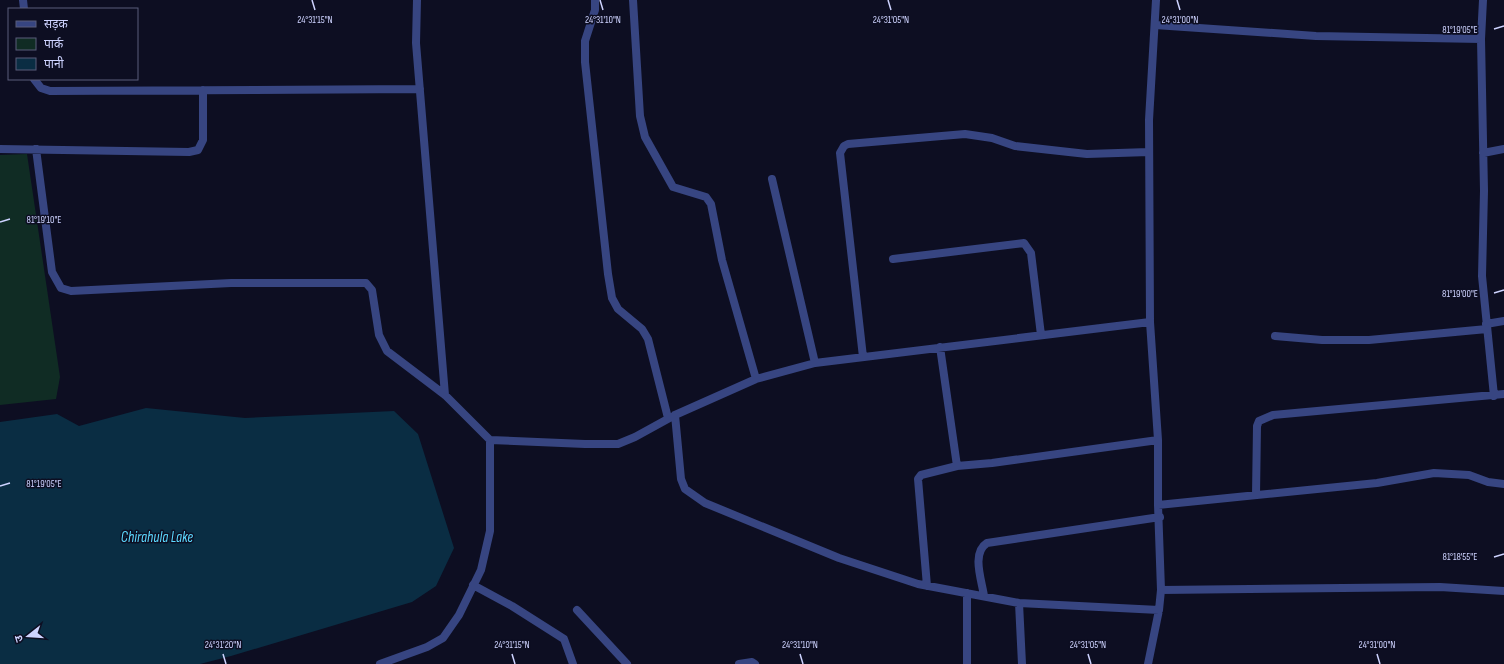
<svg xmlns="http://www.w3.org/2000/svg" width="1504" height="664" viewBox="0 0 1504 664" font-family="'Sofia Sans Condensed','Noto Sans Devanagari',sans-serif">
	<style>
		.green { fill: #102c24 }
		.water { fill: #0a2d43 }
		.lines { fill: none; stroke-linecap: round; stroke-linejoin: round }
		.minor { stroke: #374581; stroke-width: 8 }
		.ticks { fill: none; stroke: #ced3ff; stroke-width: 1.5 }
		.labels { text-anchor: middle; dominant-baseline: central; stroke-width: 3; stroke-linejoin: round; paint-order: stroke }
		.water-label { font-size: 15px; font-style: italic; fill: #5cd9ff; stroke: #0d0e22 }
		.ticks-label { font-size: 10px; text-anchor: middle; fill: #ced3ff; stroke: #0d0e22; stroke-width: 3; stroke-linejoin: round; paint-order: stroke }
	</style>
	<rect width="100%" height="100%" fill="#0d0e22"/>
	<path class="green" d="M27 154 60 377 56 399 0 405V155Z"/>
	<path class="water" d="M146 408 245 418 394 411 418 434 454 548 436 586 412 602 231 656 200 664H0V422L57 414 79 426Z"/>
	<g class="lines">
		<path class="minor" d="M23 0 24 9
			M417 0 416 43 445 395
			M595 0V10L585 41V62L608 274 612 298 618 309 642 329 648 339 668 418
			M633 0 640 116 645 137 673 187 706 197 711 204 722 260 756 379
			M1483 0 1481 39 1484 191 1482 276 1494 396
			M1155 25 1316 36 1481 39
			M34 79 41 88 50 91 420 89
			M0 149 189 152 198 150 203 140V90
			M36 149 52 272 61 288 71 291 231 283H366L372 290 379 335 387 351 445 395 490 440 585 444H618L635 437 675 415 756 379 815 363 1150 322
			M1483 153 1504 149
			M772 179 815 363
			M893 259 1024 243 1031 253 1041 335
			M1486 324 1504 321
			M1275 336 1322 340H1369L1487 329
			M940 347 957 466 992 463 1158 440
			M863 357 840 153 844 146 848 144 965 134 992 138 1015 146 1087 154 1149 152
			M675 415 681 479 685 489 705 503 839 558 918 584 1019 603 1159 610
			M1256 495 1257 426 1259 421 1273 415 1504 394
			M1158 505 1377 483 1434 473 1469 475 1488 482 1504 484
			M473 585 512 606 564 639 573 664
			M927 586 918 479 921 475 957 466
			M1161 590 1440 587 1504 591
			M984 596C982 581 971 553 987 543L1160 517
			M1019 603 1022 664
			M577 610 627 664
			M380 664 427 647 443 638 459 615 481 570 490 531V440
			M739 664 752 662 755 664
			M967 664V593
			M1148 664 1159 610 1161 590 1158 505V440L1150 322 1149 120 1156 0"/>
	</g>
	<path class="ticks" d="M312 0 315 10M600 0 603 10M888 0 891 10M1177 0 1180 10M1494 29 1504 26M0 222 10 219M1494 293 1504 290M0 486 10 483M1494 557 1504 554M223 654 226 664M512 654 515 664M800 654 803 664M1088 654 1091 664M1377 654 1380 664"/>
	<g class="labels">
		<g class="water-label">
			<text x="157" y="537">Chirahula Lake</text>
		</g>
	</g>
	<g class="ticks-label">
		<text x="315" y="23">24°31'15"N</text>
		<text x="603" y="23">24°31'10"N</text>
		<text x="891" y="23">24°31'05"N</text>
		<text x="1180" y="23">24°31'00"N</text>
		<text x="1460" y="33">81°19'05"E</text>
		<text x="44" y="223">81°19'10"E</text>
		<text x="1460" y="297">81°19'00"E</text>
		<text x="44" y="487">81°19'05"E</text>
		<text x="1460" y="560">81°18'55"E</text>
		<text x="223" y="648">24°31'20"N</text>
		<text x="512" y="648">24°31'15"N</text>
		<text x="800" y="648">24°31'10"N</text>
		<text x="1088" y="648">24°31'05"N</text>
		<text x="1377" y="648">24°31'00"N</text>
	</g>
	<rect x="8" y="8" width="130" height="72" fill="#0d0e22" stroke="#5a5d7a"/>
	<rect x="16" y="21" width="20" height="6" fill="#374581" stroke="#5a5d7a"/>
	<text x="44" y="28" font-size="12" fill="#ced3ff">सड़क</text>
	<rect x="16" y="38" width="20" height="12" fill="#102c24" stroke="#5a5d7a"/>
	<text x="44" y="48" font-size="12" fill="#ced3ff">पार्क</text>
	<rect x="16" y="58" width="20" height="12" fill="#0a2d43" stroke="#5a5d7a"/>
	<text x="44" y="68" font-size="12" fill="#ced3ff">पानी</text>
	<g transform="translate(28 636) rotate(253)" stroke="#0d0e22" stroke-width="3" paint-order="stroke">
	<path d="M0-3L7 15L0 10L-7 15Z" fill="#ced3ff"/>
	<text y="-6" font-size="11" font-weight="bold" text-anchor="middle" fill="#ced3ff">उ</text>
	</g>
</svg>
